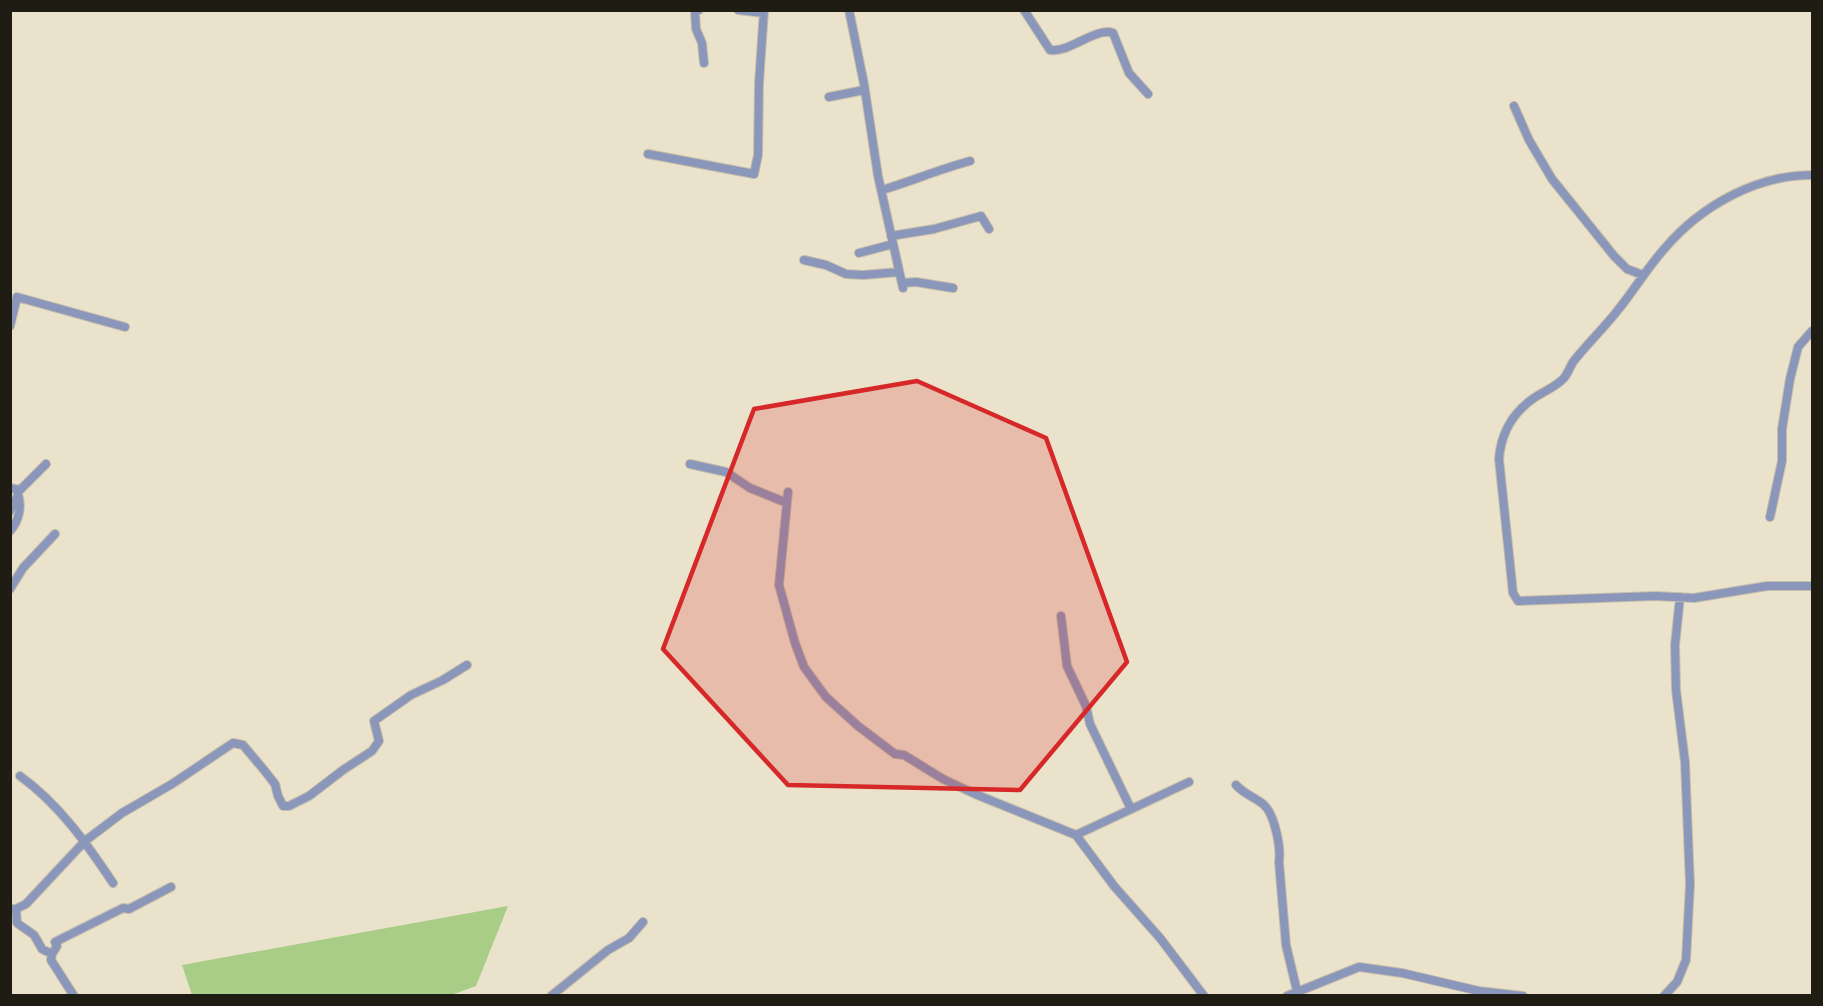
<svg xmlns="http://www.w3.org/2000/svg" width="1823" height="1006" viewBox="0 0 1823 1006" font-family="Spectral,serif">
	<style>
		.green { fill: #a9cd87 }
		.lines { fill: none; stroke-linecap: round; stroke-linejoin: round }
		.street-casing { stroke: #c6beab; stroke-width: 10 }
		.street { stroke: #8b97ba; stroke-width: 8 }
		.marked { fill: #d62828; fill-opacity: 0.2; stroke: #d62828; stroke-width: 4.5; stroke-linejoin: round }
	</style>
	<rect width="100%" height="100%" fill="#ebe2cc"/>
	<path class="green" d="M508 906 476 986 451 995H192L182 965Z"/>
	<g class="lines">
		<defs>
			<path id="street" d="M699 10 695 12 696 29 702 43 704 63
				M738 10 764 13
				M849 10 864 84 878 176 903 288
				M1024 10 1050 50C1070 53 1095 27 1113 33L1129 73 1148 94
				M829 97 864 90
				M1514 106 1529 140 1552 179 1614 256 1627 269 1643 275
				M648 154 754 174 758 155 759 83 764 10
				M1812 175C1756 175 1701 206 1665 248 1648 267 1634 290 1618 310 1604 328 1587 344 1573 362 1570 367 1568 373 1564 378 1556 387 1544 391 1534 398 1512 413 1501 433 1499 459L1513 593 1518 601 1655 596 1694 598 1767 586H1812
				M882 190C912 181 940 169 970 161
				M891 236 934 229 981 216 989 229
				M859 253 893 244
				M804 260 826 265 846 274 863 275 899 272
				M902 283 916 282 953 288
				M10 326 17 297 125 327
				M690 464 726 472 750 488 787 503
				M10 488 20 490 46 464
				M788 492 779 585 795 643 804 667 826 697 858 726 895 754 904 755 943 779 975 794 1076 835 1114 886 1160 938 1204 996
				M10 511 17 497
				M1770 517 1782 461V429L1790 379 1798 347 1812 331
				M10 531C19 521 22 507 18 494
				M10 589 23 568 55 534
				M1061 616 1067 666 1086 706 1090 724 1131 809
				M20 776C59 804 87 844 113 883
				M1236 785C1244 794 1254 797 1263 804 1275 814 1281 848 1279 862L1286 945 1297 991
				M1076 835 1189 782
				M10 909H16L26 904 85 841 122 813 172 784 233 743 243 745 264 770 275 784 278 796 283 806H289L309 796 343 770 372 751 379 741 374 721 411 695 443 680 467 665
				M16 909 17 923 34 935 42 949 52 954 57 946 55 942 123 908 129 909 171 887
				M52 954 51 960 74 996
				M551 996 608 950 629 938 643 922
				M1287 996 1359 967 1402 973 1479 991 1523 996
				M1664 996 1677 982 1686 960 1690 884 1685 762 1676 690 1675 645 1680 597"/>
		</defs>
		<use href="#street" class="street-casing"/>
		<use href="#street" class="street"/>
	</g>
	<path class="marked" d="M917 381 1046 438 1127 662 1020 790 788 785 663 649 754 409Z"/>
	<rect width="1823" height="1006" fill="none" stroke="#1f1c14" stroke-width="24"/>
</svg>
